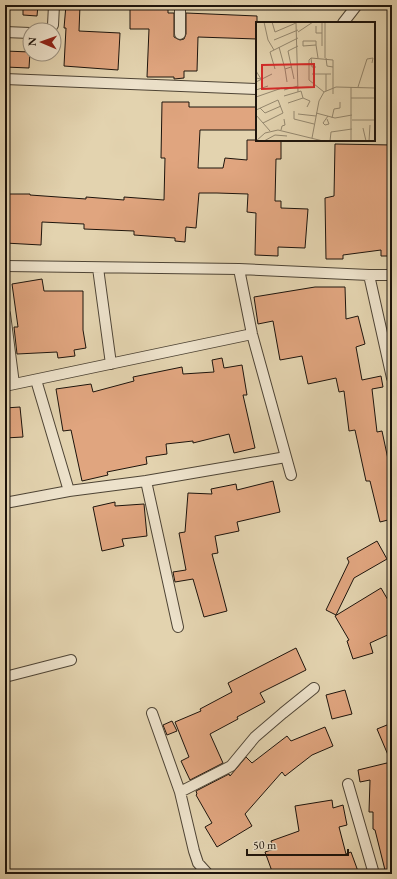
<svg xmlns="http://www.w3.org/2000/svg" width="397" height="879" viewBox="0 0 397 879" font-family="'EB Garamond',serif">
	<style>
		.building { fill: #e0a57f; stroke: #1d140c }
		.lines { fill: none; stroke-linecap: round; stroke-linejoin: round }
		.street-casing { stroke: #4e4435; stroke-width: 12 }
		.street { stroke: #ede2cb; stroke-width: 10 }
		.inset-road { fill: none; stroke: #94876e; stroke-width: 1 }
		.view { fill: #d62828; fill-opacity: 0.15; stroke: #d62828; stroke-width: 2 }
		.inset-edge { fill: none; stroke: #1d140c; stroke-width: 2 }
	</style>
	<rect width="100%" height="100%" fill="#e3d3af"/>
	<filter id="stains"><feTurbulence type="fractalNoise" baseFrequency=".005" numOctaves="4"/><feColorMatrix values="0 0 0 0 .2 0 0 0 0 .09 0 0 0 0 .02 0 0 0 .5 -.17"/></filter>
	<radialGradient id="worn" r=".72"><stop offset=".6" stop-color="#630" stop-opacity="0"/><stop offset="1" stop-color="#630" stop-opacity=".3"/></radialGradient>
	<path class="building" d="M23 5H38L37 16 23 15Z
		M66 5H80L79 31 120 33 118 70 64 66 66 28H64Z
		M130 5H168V13H174V37L180 40 184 39 186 34V13L257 16V39L198 37 197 71H184V78L174 79V77H147L149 29H130Z
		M5 51 30 52 29 68 5 67Z
		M162 102H189V107H257V130H200L198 168H223L225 158 247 160V140H281V159H276L275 201H281V208L308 209 305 248 278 247V256L255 255 256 213 247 212 248 194 217 193H199L196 228 186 227 185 242 175 241V238L134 235V231L84 229V224L42 222 41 245 5 243V194H30V195L86 199V197L124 200V197L164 200 165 158H161Z
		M335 144 392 145V256H381V250L343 255V259H326L325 198 334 196Z
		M42 279 44 291H83V330L86 348 74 350 75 356 58 358 57 352 17 354 14 327H18L12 284Z
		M315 287H345L346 319 358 316 365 344 356 347 362 380 381 376 383 387 372 389 377 432 382 431 392 478V519L380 522 370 481H366L355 430 349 431 344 391 339 392 336 378 308 384 302 356 280 360 273 321 258 324 254 297Z
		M222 358 224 368 242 365 247 395H243L255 448 234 453 229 434 193 443V441L166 444 167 454 146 457 147 464 107 472 108 475 82 481 71 430 63 431 56 389 91 384 93 392 134 381 133 377 182 367 183 374 214 372 212 360Z
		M20 407 23 437 5 438V408Z
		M273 481 280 512 237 522 239 531 215 536 218 553 212 554 227 611 204 617 193 579 175 582 173 572 186 570 179 533 185 532 188 493 212 494 211 489 236 484 237 490Z
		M115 502V506L144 504 147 536 122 539 124 546 102 551 93 507Z
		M377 541 387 559 354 578 336 615 326 610 349 562 347 558Z
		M381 588 392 607V633L370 643 373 653 353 659 347 641 349 640 335 616Z
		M296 648 306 670 260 693 265 702 237 717 238 719 210 734 223 763 190 780 181 761 189 757 175 722 201 711 200 709 232 692 228 683Z
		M345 690 352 714 332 719 326 695Z
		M172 721 177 731 167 735 163 725Z
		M392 723V874H386L375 830 373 829V812H369L370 780 360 782 358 770 391 762 377 729Z
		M325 727 333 746 312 755 285 776 282 772 245 814 252 826 217 847 205 827 212 823 196 795 197 794 196 791 229 774 230 776 246 757 252 763 287 736 291 741Z
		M332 800 333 808 343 805 347 825 339 827 346 854 351 852 359 874H273L265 852 274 849 271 841 299 831 295 806Z"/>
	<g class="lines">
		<defs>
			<path id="street" d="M343 23 357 5
				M50 30 53 25 54 5
				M5 32 30 33
				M180 34V5
				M5 79 257 89
				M5 266 239 269 369 275H392
				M98 268 111 364
				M239 269 252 334 291 475
				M369 275 392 378
				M5 314 14 384
				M36 380 69 491 146 481 286 457
				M5 386 252 334
				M146 481 178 627
				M5 503 69 491
				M5 677 71 660
				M152 713 180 792 194 851 198 863 208 874
				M348 784 374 874
				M180 792 231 766 255 737 283 713 314 688"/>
		</defs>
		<use href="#street" class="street-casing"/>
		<use href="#street" class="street"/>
	</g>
	<g transform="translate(256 22)">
		<rect width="119" height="119" fill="#e3d3af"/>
		<path class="inset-road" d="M8 0 12 18 18 28M16 0 19 10 40 1M69 0V36M40 1 42 70M60 4V11H66M42 10 57 0M18 18 42 8M47 19H60V23L47 24ZM60 23 62 36M66 24V0M23 25 29 47M55 36 77 38V72M55 36 53 38V58L68 70M55 36 56 45H60M70 36 71 44 77 45M19 47 14 30 42 16M0 49 5 57 0 56M56 52H75M38 57 32 29 42 24M0 60 16 52M31 60 29 47 35 45M95 65V119M102 65 111 37 117 36 116 41M0 68 12 64M28 68 42 64M70 69V52M28 74 45 69 47 76M0 75 26 66M95 76H119M32 81 47 76 54 79 51 85M4 86 9 91 25 84M0 88 22 78 27 91 7 101M38 89V97L58 102M60 91 79 96 96 93M42 92 60 94M0 93 14 109M76 96 78 87 84 86V80M71 97 73 102 69 103 67 101 72 94M96 98H119M107 106 110 119M25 108 26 104 29 103 28 97M56 116 63 79 68 70 80 65 119 66M0 119 9 111 22 108 67 119M8 119 19 113 31 114M74 119 75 110 96 107M113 119 114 103"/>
		<path class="view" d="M58 42V65L6 67V43Z"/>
		<rect width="119" height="119" class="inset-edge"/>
	</g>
	<rect width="397" height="879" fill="none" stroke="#e3d3af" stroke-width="20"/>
	<rect x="6" y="6" width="385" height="867" fill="none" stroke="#1d140c" stroke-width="2"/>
	<rect x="10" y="10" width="377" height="859" fill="none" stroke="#1d140c"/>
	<g transform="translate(42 42) rotate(272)"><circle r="19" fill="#ede2cb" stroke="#9a907f"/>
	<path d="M0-3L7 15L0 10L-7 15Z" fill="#8f2418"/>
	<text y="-6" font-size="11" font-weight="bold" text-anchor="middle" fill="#1d140c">N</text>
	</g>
	<path d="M247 849v6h101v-6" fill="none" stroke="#1d140c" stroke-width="2"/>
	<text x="253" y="849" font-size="12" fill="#1d140c" stroke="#ede2cb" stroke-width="3" paint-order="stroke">50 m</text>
	<rect width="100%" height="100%" filter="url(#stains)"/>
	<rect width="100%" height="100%" fill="url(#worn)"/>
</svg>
